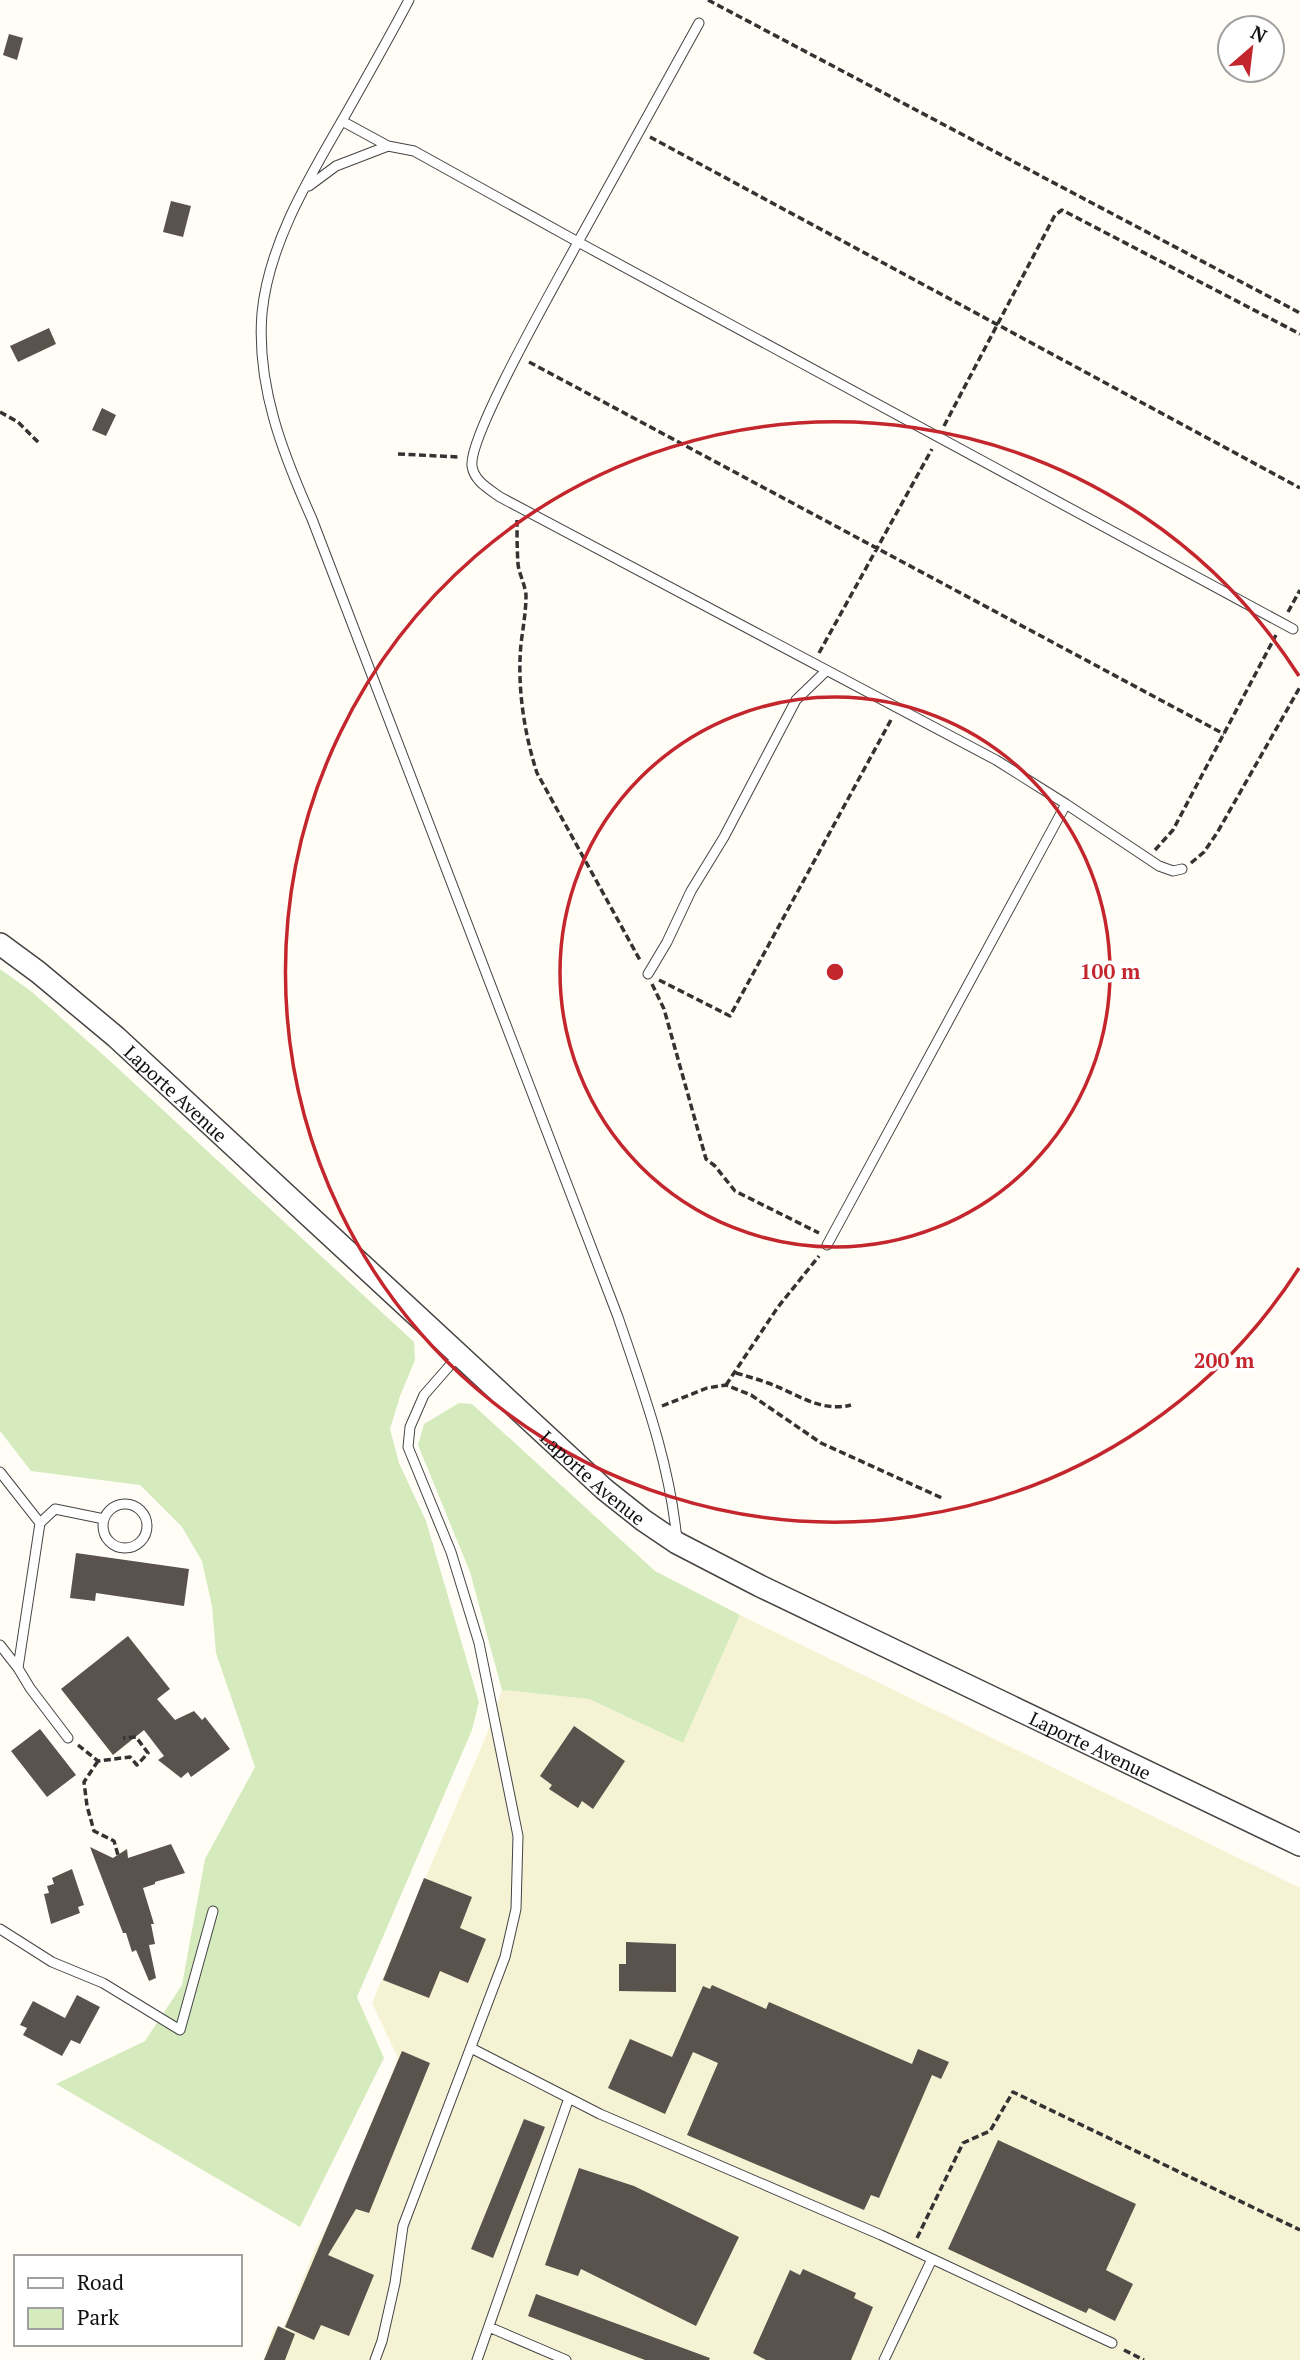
<svg xmlns="http://www.w3.org/2000/svg" width="1300" height="2360" viewBox="0 0 1300 2360" font-family="'PT Serif',serif">
	<style>
		.farmland { fill: #f6f3d4 }
		.green { fill: #d5ebbd }
		.building { fill: #5a524d }
		.lines { fill: none; stroke-linecap: round; stroke-linejoin: round }
		.service-casing { stroke: #444; stroke-width: 11 }
		.tertiary-casing { stroke: #444; stroke-width: 24 }
		.path { stroke: #333; stroke-width: 3.5; stroke-dasharray: 7 3.5; stroke-linecap: butt }
		.service { stroke: #fff; stroke-width: 9 }
		.tertiary { stroke: #fff; stroke-width: 21 }
		.ring { fill: none; stroke: #c4262e; stroke-width: 3.5 }
		.labels { text-anchor: middle; dominant-baseline: central; stroke-width: 7; stroke-linejoin: round; paint-order: stroke }
		.street-label { font-size: 19px; fill: #111; stroke: #fff }
		.centre { fill: #c4262e; stroke: #fff; stroke-width: 3.5 }
		.ring-label { font-size: 21px; text-anchor: middle; font-weight: bold; fill: #c4262e; stroke: #fff; stroke-width: 7; stroke-linejoin: round; paint-order: stroke }
	</style>
	<rect width="100%" height="100%" fill="#fffdf5"/>
	<path class="farmland" d="M740 1615 1300 1888V2360H263L275 2327 283 2329 314 2251 339 2203 398 2058 372 2003 487 1734 502 1690 589 1699 683 1743Z"/>
	<path class="green" d="M0 969 32 992 110 1061 414 1342 415 1360 400 1396 390 1429 399 1463 426 1521 479 1702 472 1730 357 1997 384 2058 300 2227 56 2084 145 2041 182 1985 205 1859 255 1767 216 1653 212 1606 202 1561 182 1527 140 1485 31 1471 0 1431Z
		M459 1403 472 1404 655 1571 740 1615 683 1743 589 1699 502 1690 470 1572 418 1445 424 1424Z"/>
	<path class="building" d="M9 34 23 38 17 60 3 55Z
		M171 201 191 206 183 237 163 232Z
		M49 328 56 344 18 362 10 346Z
		M102 408 116 415 106 436 92 430Z
		M76 1553 189 1569 184 1606 96 1593 95 1601 70 1598Z
		M128 1636 170 1689 157 1699 175 1720 194 1711 202 1720 205 1717 230 1749 191 1777 188 1772 181 1778 158 1760 164 1756 144 1730 113 1755 61 1689Z
		M574 1726 625 1761 593 1809 582 1801 578 1808 549 1789 552 1785 540 1776Z
		M40 1729 76 1775 47 1797 11 1751Z
		M171 1844 185 1873 155 1882V1884L143 1888 154 1924H151L155 1944 149 1945 156 1978 149 1981 136 1950 132 1952 126 1933H123L90 1847 113 1858 127 1849 128 1858Z
		M72 1869 84 1905 78 1907 80 1913 51 1924 44 1894 49 1893 47 1886 54 1884 52 1878Z
		M424 1878 472 1897 460 1928 486 1939 468 1983 440 1971 429 1998 383 1980Z
		M626 1942 676 1944V1992L619 1991V1964H626Z
		M712 1985 766 2009 769 2002 912 2064 918 2049 949 2062 941 2079 932 2075 879 2198 871 2195 864 2210 687 2135 718 2063 693 2052 665 2114 608 2088 630 2039 672 2057 703 1986 710 1989Z
		M77 1995 100 2007 80 2044 71 2040 62 2056 23 2035 27 2028 20 2025 33 2001 65 2018Z
		M402 2051 430 2063 369 2213 356 2209 328 2255 374 2275 349 2336 321 2325 314 2340 285 2327Z
		M524 2119 545 2127 493 2258 471 2249Z
		M998 2140 1136 2204 1106 2270 1133 2284 1115 2321 1089 2308 1086 2313 948 2249Z
		M579 2168 634 2186 739 2237 696 2326 581 2269 578 2276 545 2265Z
		M803 2269 856 2293 854 2298 873 2307 851 2360H766L753 2353 790 2270 800 2275Z
		M536 2294 710 2358 709 2360H645L528 2316Z
		M278 2326 295 2334 285 2360H264Z"/>
	<g class="lines">
		<defs>
			<path id="service" d="M409 0C389 38 368 75 347 112 312 173 269 241 262 313 256 386 283 454 312 519L618 1317C643 1391 670 1463 677 1541
				M699 23 578 242 1293 629
				M342 121 388 146 414 151 578 242C559 278 468 436 472 466 474 481 489 489 500 497L996 760 1066 804 827 1245
				M309 186 336 166 388 146
				M1066 804 1159 866 1173 871 1182 869
				M648 974 667 942 691 891 724 837 796 700 826 671
				M0 1472 40 1523 18 1668 0 1645
				M103 1526a22 22 0 1 1 44 0a22 22 0 1 1-44 0Z
				M40 1523 55 1509 104 1519
				M18 1668 30 1688 68 1738
				M0 1929 52 1962 103 1983 180 2030 213 1911
				M471 2048 600 2114 881 2235 1112 2343
				M489 2327 566 2360
				M375 2360 382 2341 395 2283 403 2226 505 1957 516 1909 518 1836 479 1643 451 1552 408 1447 410 1427 424 1395 459 1355
				M477 2360 569 2098
				M884 2360 932 2259"/>
			<g id="tertiary">
				<path id="s1" d="M0 944 38 972 116 1037 604 1489 643 1520 677 1543 760 1586 1300 1845"/>
			</g>
		</defs>
		<use href="#service" class="service-casing"/>
		<use href="#tertiary" class="tertiary-casing"/>
		<path class="path" d="M708 0 1300 313
			M650 137 1300 488
			M529 362 1224 734
			M0 412 18 422 40 444
			M944 426 1055 215 1062 210 1300 334
			M398 454 459 457
			M517 520C517 534 517 549 518 564 519 574 525 584 526 595 526 612 523 627 521 644 517 686 524 733 537 773L641 962
			M1288 612 1300 590
			M819 653 932 449
			M1155 850 1173 830 1276 635
			M1191 863 1204 852 1217 833 1300 687
			M659 980 730 1016 892 718
			M652 984 664 1009 706 1159 715 1166 735 1191 819 1233
			M736 1373C746 1376 757 1379 768 1383 796 1393 820 1413 851 1405
			M726 1385 778 1307 819 1256
			M662 1406 707 1388 726 1385 751 1395 821 1443 942 1498
			M78 1745 98 1761 130 1757 137 1765 148 1753 136 1737 123 1738
			M98 1761 84 1782 87 1806 94 1831 114 1841 118 1855
			M917 2238 963 2143 990 2131 1013 2092 1300 2230
			M1124 2350 1144 2360"/>
		<use href="#service" class="service"/>
		<use href="#tertiary" class="tertiary"/>
	</g>
	<g class="ring">
		<circle cx="835" cy="972" r="275"/>
		<path d="M1299 1268A550 550 0 1 1 1299 676"/>
	</g>
	<g class="labels">
		<g class="street-label">
			<text stroke="none"><textPath href="#s1" startOffset="231">Laporte Avenue</textPath></text>
			<text stroke="none"><textPath href="#s1" startOffset="798">Laporte Avenue</textPath></text>
			<text stroke="none"><textPath href="#s1" startOffset="1365">Laporte Avenue</textPath></text>
		</g>
	</g>
	<circle cx="835" cy="972" r="10" class="centre"/>
	<g class="ring-label">
		<text x="1110" y="979">100 m</text>
		<text x="1224" y="1368">200 m</text>
	</g>
	<rect x="14" y="2255" width="228" height="91" fill="#ffffff" stroke="#a0a0a0" stroke-width="2"/>
	<rect x="28" y="2278" width="35" height="10" fill="#ffffff" stroke="#a0a0a0" stroke-width="2"/>
	<text x="77" y="2290" font-size="21" fill="#111111">Road</text>
	<rect x="28" y="2308" width="35" height="21" fill="#d5ebbd" stroke="#a0a0a0" stroke-width="2"/>
	<text x="77" y="2325" font-size="21" fill="#111111">Park</text>
	<g transform="translate(1251 49) rotate(28)"><circle r="33" fill="#ffffff" stroke="#a0a0a0" stroke-width="2"/>
	<path d="M0-5L12 26L0 18L-12 26Z" fill="#c4262e"/>
	<text y="-10" font-size="19" font-weight="bold" text-anchor="middle" fill="#111111">N</text>
	</g>
</svg>
